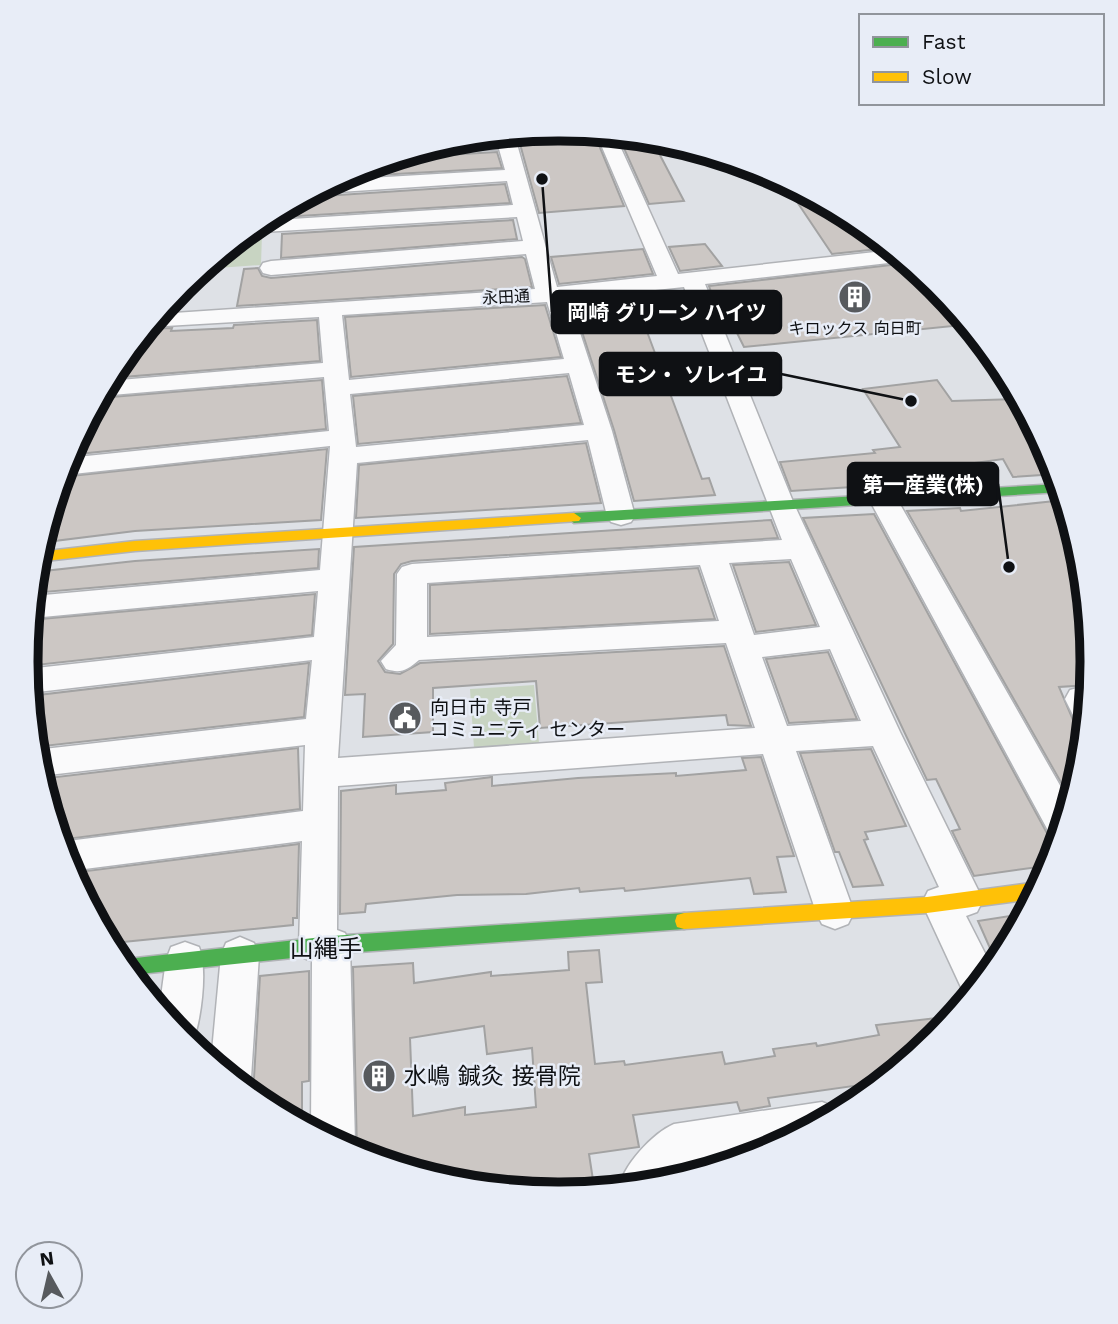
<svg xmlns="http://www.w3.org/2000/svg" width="1118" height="1324" viewBox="0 0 1118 1324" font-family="'Work Sans','Noto Sans JP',sans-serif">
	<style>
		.green { fill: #c8d4c2 }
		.building { fill: #ccc7c4; stroke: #a2a2a2; stroke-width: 2; fill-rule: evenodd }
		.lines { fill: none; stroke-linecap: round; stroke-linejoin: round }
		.street-casing { stroke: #b1b3b7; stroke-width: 3 }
		.fast-casing { stroke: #b1b3b7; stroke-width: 3 }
		.slow-casing { stroke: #b1b3b7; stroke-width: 3 }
		.path { stroke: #bfc0c1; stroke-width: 2.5; stroke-dasharray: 2 2.5; stroke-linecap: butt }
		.street { fill: #fafafb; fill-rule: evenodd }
		.fast { fill: #4caf50; fill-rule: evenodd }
		.slow { fill: #ffc107; fill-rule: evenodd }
		.labels { text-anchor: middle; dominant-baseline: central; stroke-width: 5; stroke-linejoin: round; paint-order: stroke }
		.far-street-label { font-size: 16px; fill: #0f1114; stroke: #e8edf7 }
		.far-poi-label { font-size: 16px; fill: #0f1114; stroke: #e8edf7 }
		.poi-label { font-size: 19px; fill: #0f1114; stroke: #e8edf7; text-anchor: start }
		.near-poi-label { font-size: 23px; fill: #0f1114; stroke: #e8edf7; text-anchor: start }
		.near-neighbourhood-label { font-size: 24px; fill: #0f1114; stroke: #e8edf7 }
		.rim { fill: none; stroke: #0f1114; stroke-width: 9 }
		.leader { fill: none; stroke: #0f1114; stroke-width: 2.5 }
		.callout-dot { fill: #0f1114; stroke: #e8edf7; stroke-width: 2.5 }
		.callout { fill: #0f1114; stroke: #0f1114; stroke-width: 2.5 }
		.callout-label { font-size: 21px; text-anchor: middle; font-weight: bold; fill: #fff }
	</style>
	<rect width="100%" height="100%" fill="#dee1e6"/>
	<path class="green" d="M247 232 262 234 261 265 203 269Z
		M534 685 539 743 474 748 470 689Z"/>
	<path class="building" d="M559 129 594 133 624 206 539 213 520 144 526 133Z
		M618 135 651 138 684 201 649 204Z
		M419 151 429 156 497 152 502 168 342 177 355 170Z
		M783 181 855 219 879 249 832 254Z
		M505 184 510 203 283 217V208L314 192 324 196Z
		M513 220 517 239 281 258 282 234Z
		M705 244 722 266 680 271 669 247Z
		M643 249 653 274 559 284 551 257Z
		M522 257 525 259 532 287 237 306 244 269 258 268 262 276 271 278Z
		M908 263 925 277 963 325 744 347 719 297 713 298 709 286Z
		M609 297 617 324 643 321 702 479 709 478 715 495 634 501 614 430 572 301Z
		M545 305 561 357 351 377 345 317Z
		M317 320 320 361 110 378 116 366 146 329 172 328 171 331 233 328 234 325Z
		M567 376 581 423 358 444 353 396Z
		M322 380 326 429 68 455 99 398Z
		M937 380 952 401 1019 399 1051 458 1056 474 1013 477 1003 459 938 468 945 481 791 491 780 462 875 453 873 450 900 447 863 389Z
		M586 443 601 503 356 518 359 465Z
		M327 449 321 520 135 531 46 542 49 516 61 477Z
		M1064 500 1082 558 1092 662 1090 685 1059 687 1073 720 1080 723 1085 732 1081 766 1071 800 907 511 960 508 961 511Z
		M874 514 1049 837 1059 840 1048 871 1038 867 974 876 952 831 960 829 936 779 927 780 803 518Z
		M771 520 778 538 412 561 401 564 394 574 393 644 378 661 385 672 400 674 420 663 724 646 751 726 728 725 726 715 540 728 536 681 433 688V732L363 737 365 694 345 695 354 547Z
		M319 549 318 568 33 593 35 572 135 561Z
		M789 562 816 625 756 632 733 565Z
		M698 568 715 619 430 634V585Z
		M315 594 312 635 27 666 30 620Z
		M828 652 857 719 789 723 766 659Z
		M309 663 304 717 35 747 30 696Z
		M298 748 300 809 59 840 53 819 55 803 51 815 40 779Z
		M871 749 906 826 865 832 868 839 864 840 883 885 853 887 839 852H835L800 753Z
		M761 757 794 856 777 857 786 892 754 894 750 878 625 891 624 888 580 892 579 888 526 894 457 895 366 904 365 912 340 914 341 791 396 785V794L446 790 445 783 492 777V786L578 778 676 773V776L746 770 742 758Z
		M299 844 297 918H293V925L123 942 110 947 71 873Z
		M1023 914 1024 917 997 964 978 921Z
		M599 950 602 982 586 983 595 1064 624 1061 625 1065 722 1052 725 1064 775 1056 773 1049 816 1043 817 1046 879 1035 876 1025 954 1016 935 1039 870 1093 867 1084 768 1098 770 1106 740 1111 737 1102 633 1115 639 1147 589 1154 593 1180 548 1186 549 1194 455 1184 357 1155 353 967 413 963 414 983 491 972V976L569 970 568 952ZM484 1026 487 1054 532 1048 536 1107 465 1115V1107L413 1116 410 1038Z
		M309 971V1081L302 1082V1126L263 1105 250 1094V1087L254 1078 260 976Z"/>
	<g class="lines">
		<defs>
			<path id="street" d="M523 133 517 144 557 287 657 276 596 133 615 135 678 274 893 250 906 261 705 284 794 504 900 732 983 900 977 912 966 916 993 969 968 999 966 998 922 903 928 891 939 887 873 746 796 751 854 912 848 924 835 929 822 924 816 912 763 754 338 786 337 930 345 933 350 945 355 1142 351 1152 311 1131 312 961 304 958 299 946 302 841 69 871 60 842 303 811 305 745 40 776 35 750 306 719 312 660 29 693 27 669 314 637 318 591 32 618 33 596 320 570 330 446 64 475H62L67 458 329 431 324 377 100 396 108 381 323 363 319 317 148 327 159 314 535 289 526 254 271 275 263 273 260 268 263 263 271 261 523 241 517 217 246 233 260 221 513 205 507 181 324 193 316 190 335 180 505 170 499 149 429 153 421 150 453 140 502 138 504 135ZM684 287 782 540 412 564 402 567 397 574 396 645 381 661 386 669C401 674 407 670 419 660L726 643 755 728 338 758 357 463 588 440 607 516 611 522 621 525 631 522 635 516 612 431 569 299ZM547 302 564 359 349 380 342 315ZM569 373 584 425 356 447 350 394ZM791 559 820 627 754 635 729 563ZM700 565 719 621 427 637V583ZM830 649 861 721 787 726 762 657Z
				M883 490 893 493 897 499 1070 803 1060 838 1051 836 869 499 873 493Z
				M1081 687 1089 689 1086 722 1075 719 1065 699 1070 690Z
				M240 937 254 943 259 955 251 1078 246 1091 211 1062 221 955 226 943Z
				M185 942 199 947C208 969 201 1024 191 1046L159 1011 166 960 171 947Z
				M822 1102 837 1108 839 1113 764 1154 718 1168 716 1161 686 1166 673 1181 619 1189C622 1166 653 1133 674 1124Z"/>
			<path id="fast" d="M1059 484 1060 492 574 523 567 518 574 513Z
				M684 913 691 915 693 921 691 927 684 929 331 954 130 975 118 960 331 936Z"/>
			<path id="slow" d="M574 513 581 518 579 521 135 551 36 562 38 552 135 541Z
				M1038 882 1042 883 1034 899 927 913 684 929 677 927 675 921 677 915 684 913 927 897Z"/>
		</defs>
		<use href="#street" class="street-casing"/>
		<use href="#fast" class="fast-casing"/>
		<use href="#slow" class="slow-casing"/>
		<path class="path" d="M534 142 585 139"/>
		<use href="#street" class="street"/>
		<use href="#fast" class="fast"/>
		<use href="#slow" class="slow"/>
	</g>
	<defs>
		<symbol id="building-disc" viewBox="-11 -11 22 22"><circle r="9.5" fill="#575a5e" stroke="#e8edf7"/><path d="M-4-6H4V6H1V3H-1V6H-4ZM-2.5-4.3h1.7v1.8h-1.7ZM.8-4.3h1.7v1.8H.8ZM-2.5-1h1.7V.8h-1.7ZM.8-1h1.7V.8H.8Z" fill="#fff"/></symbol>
		<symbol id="civic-disc" viewBox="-11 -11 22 22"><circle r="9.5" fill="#575a5e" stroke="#e8edf7"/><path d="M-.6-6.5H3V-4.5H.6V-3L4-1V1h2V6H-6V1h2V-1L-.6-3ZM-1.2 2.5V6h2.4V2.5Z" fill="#fff"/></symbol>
	</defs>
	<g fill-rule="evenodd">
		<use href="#building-disc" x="836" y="278" width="38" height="38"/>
		<use href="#civic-disc" x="386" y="699" width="38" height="38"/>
		<use href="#building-disc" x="360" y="1057" width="38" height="38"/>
	</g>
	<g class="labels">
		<g class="far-street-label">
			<text transform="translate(506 297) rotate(-3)">永田通</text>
		</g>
		<g class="far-poi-label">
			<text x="855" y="328">キロックス 向日町</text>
		</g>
		<g class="poi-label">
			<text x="430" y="707">向日市 寺戸<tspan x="430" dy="22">コミュニティ センター</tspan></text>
		</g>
		<g class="near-poi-label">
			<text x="404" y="1076">水嶋 鍼灸 接骨院</text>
		</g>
		<g class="near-neighbourhood-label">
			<text x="326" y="949">山縄手</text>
		</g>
	</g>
	<path d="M0 0H1118V1324H0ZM558 141H560A520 520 0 0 1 1080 661V662A520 520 0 0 1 560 1182H558A520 520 0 0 1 38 662V661A520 520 0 0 1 558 141Z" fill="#e8edf7" fill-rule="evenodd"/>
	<path class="rim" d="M558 141H560A520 520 0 0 1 1080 661V662A520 520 0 0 1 560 1182H558A520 520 0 0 1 38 662V661A520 520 0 0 1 558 141Z"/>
	<path class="leader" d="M542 179L552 312M911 401L781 374M1009 567L998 484"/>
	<g class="callout-dot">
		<circle cx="542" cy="179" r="7"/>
		<circle cx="911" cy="401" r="7"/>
		<circle cx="1009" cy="567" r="7"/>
	</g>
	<g class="callout">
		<rect x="552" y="291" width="229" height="42" rx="7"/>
		<rect x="600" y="353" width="181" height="42" rx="7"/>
		<rect x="848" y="463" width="150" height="42" rx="7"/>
	</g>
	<g class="callout-label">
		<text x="667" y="320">岡崎 グリーン ハイツ</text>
		<text x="691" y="382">モン・ ソレイユ</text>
		<text x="923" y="492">第一産業(株)</text>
	</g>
	<rect x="859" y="14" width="245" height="91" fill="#e8edf7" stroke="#91959c" stroke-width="2"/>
	<rect x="873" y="37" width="35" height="10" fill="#4caf50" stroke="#91959c" stroke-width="2"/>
	<text x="922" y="49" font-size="21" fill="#0f1114">Fast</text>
	<rect x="873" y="72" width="35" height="10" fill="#ffc107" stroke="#91959c" stroke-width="2"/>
	<text x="922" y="84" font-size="21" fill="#0f1114">Slow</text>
	<g transform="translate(49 1275) rotate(352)"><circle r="33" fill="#e8edf7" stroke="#91959c" stroke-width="2"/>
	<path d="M0-5L12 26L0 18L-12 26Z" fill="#575a5e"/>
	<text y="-10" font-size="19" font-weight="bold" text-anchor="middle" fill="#0f1114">N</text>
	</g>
</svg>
